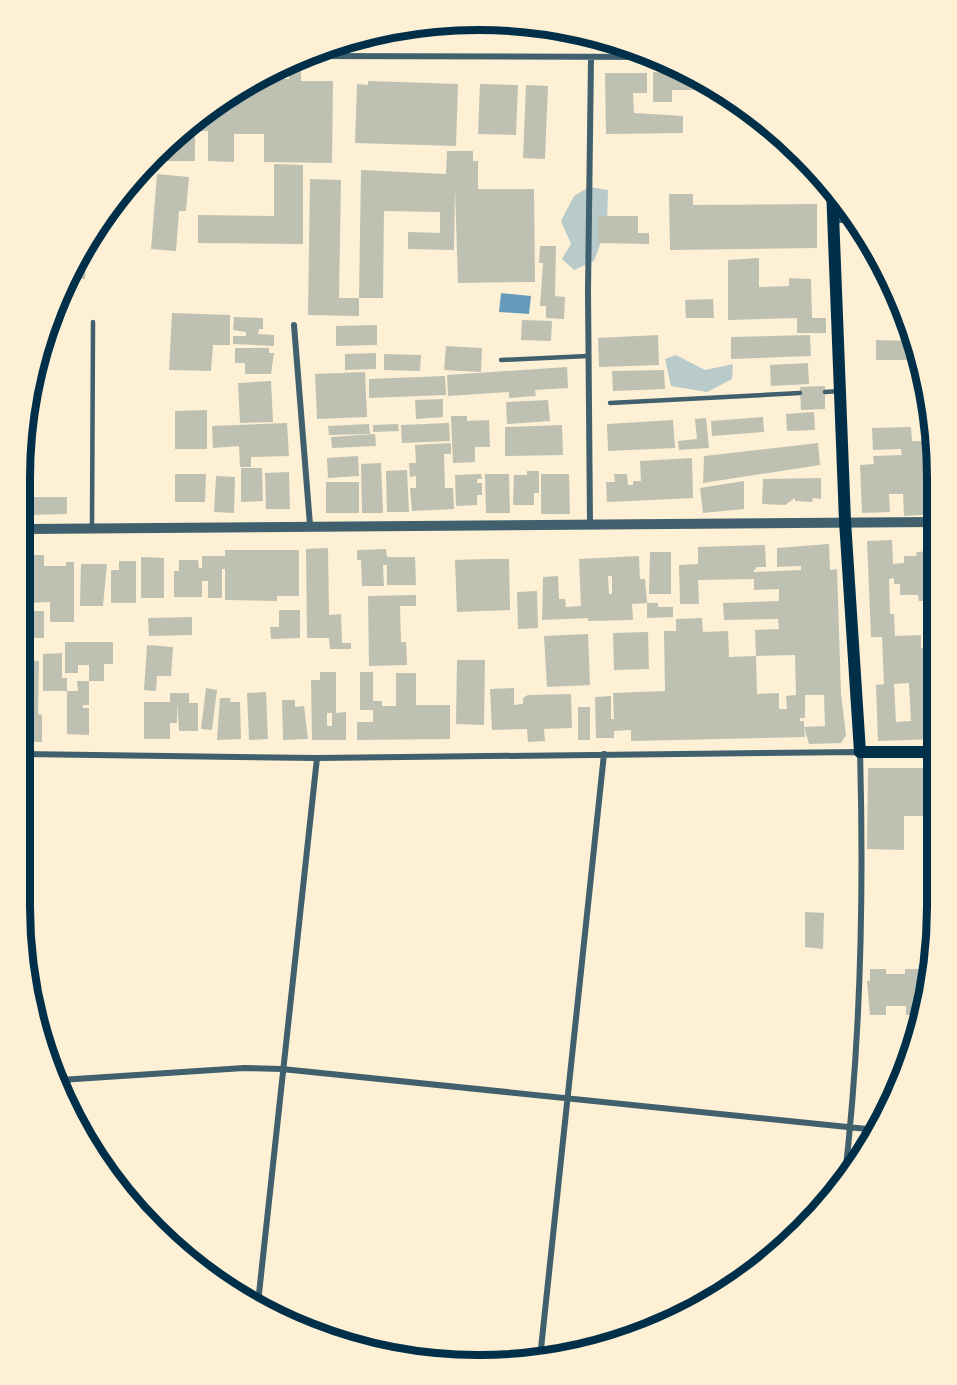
<svg xmlns="http://www.w3.org/2000/svg" width="957" height="1385" viewBox="0 0 957 1385" font-family="Figtree,sans-serif">
	<style>
		.green { fill: #b9caca }
		.water { fill: #669bbc }
		.building { fill: #bec0b2; fill-rule: evenodd }
		.lines { fill: none; stroke-linecap: round; stroke-linejoin: round }
		.service { stroke: #3f606c; stroke-width: 4.5 }
		.minor { stroke: #3f606c; stroke-width: 6 }
		.tertiary { stroke: #3f606c; stroke-width: 10 }
		.secondary { stroke: #003049; stroke-width: 12 }
		.rim { fill: none; stroke: #003049; stroke-width: 8 }
	</style>
	<rect width="100%" height="100%" fill="#fdf0d5"/>
	<path class="green" d="M395 29 370 48H335L333 43Z
		M589 187 608 190 607 226 594 261 574 270 562 259 571 244 561 221 574 196Z
		M676 355 705 370 733 364 732 379 707 392 671 386 665 359Z"/>
	<path class="water" d="M501 293 531 296 529 314 499 312Z"/>
	<path class="building" d="M271 71H281V79H289V71H301V81H333L332 163 264 162V134H234V162L208 161V131H195V161H165V147L176 134 249 81Z
		M653 72 691 73 719 90H672V102H653Z
		M605 73H647V93H633L634 113 683 116V133L606 134Z
		M368 81 458 84 456 146 355 143 357 84 368 85Z
		M480 84 518 85 516 135 478 134Z
		M526 85 548 86 545 159 523 158Z
		M447 151H473V161H478V189H534L535 282 458 283 455 189 454 250 408 249V232L440 233V212L384 211 383 298H359L361 170 446 174Z
		M274 164 303 165V244L198 243V215L274 216Z
		M157 174 189 177 186 211H179L176 251 151 249Z
		M310 179 341 180 339 298H359V316L308 315Z
		M669 194H693V205L817 204V248L670 250Z
		M598 216H638V233H649V244L598 243Z
		M87 242 85 279 70 278 81 249Z
		M540 246H556L555 296 565 297 564 319 546 318V306H540L543 263H539Z
		M759 258V287L789 286V278L811 279 812 318H826V333H797V318L728 320V260Z
		M713 299 714 318H686L685 300Z
		M172 313 230 315V345H213L211 371 169 370Z
		M234 317 263 318V329H259L258 334 274 335V346L233 344V336H246V332L233 330Z
		M522 320 552 321 551 341 521 340Z
		M377 325V345L336 346V326Z
		M658 335 659 365 599 367 598 338Z
		M810 335 811 356 731 359V337Z
		M876 340 910 341 914 360H876Z
		M446 346 482 348 481 372 444 370Z
		M235 348H269V353H274L271 374H245V363H235Z
		M376 353V369L345 370V354Z
		M384 354 421 355 420 371 384 370Z
		M808 363 809 384 771 386 770 365Z
		M567 367 568 388 535 390 536 396 509 398V392L448 396 447 375Z
		M664 370 665 389 613 391 612 371Z
		M365 372 367 417 317 419 315 374Z
		M445 376 446 395 369 398V379Z
		M271 381 273 422 240 423 238 383Z
		M825 386V409L801 410 800 387Z
		M443 399V417L416 419 415 400Z
		M548 400 550 421 507 424 506 402Z
		M207 410V449H175V411Z
		M814 412 815 430 787 431 786 414Z
		M451 416H467V421L489 420 490 447H475V462L453 463Z
		M763 417 764 432 712 436 711 421Z
		M706 418 709 448 679 450 678 441 697 439 695 419Z
		M673 420 675 448 608 451 607 424Z
		M287 423 289 456 251 457V467H240L239 446 213 448 212 426Z
		M449 423 450 441 402 443 401 425Z
		M369 424 370 434 329 435 328 426Z
		M398 424 399 431 373 432V425Z
		M562 425 563 455 505 456V427Z
		M911 427 912 441H925L924 429 934 428V514L904 516 903 494H889L890 512 862 513 860 465 874 464 873 456 902 455 901 449 873 450 872 428Z
		M375 434 376 446 332 448 331 437Z
		M451 443V454H444L445 488H453L454 509 412 511 410 488H416V476L410 477 409 463H416L415 445Z
		M818 443 820 465 703 483 704 456Z
		M358 456 359 476 328 478 327 458Z
		M692 458 693 498 607 502 606 482H615L614 474H627L628 485H633V481H641L640 461Z
		M381 463 383 513H362L361 464Z
		M241 468H262L263 501 241 502Z
		M407 470 409 512H387L386 471Z
		M527 471H539V493H534V505H513L514 475H527Z
		M289 472 290 509H266L265 473Z
		M175 474H206L205 502H175Z
		M481 474 482 479H477V483H482V495H477V505L456 506 455 475Z
		M485 474H509L510 513H486Z
		M541 474H569L570 514H541Z
		M216 476 235 477 234 513 214 512Z
		M821 478V499L813 498 812 502 795 501V498L785 505 762 504 763 479Z
		M744 481V509L703 513 700 488Z
		M326 482H359V513H326Z
		M29 497H67V514L30 515Z
		M892 540 893 564 904 563V556H917L916 552 934 551V601H919L918 595H900V584H894V578L889 579 890 614H894L895 636 921 635V648H935V739L878 741 876 685 884 684 882 637H871L867 541ZM909 683 911 721 896 722 894 684Z
		M829 544 830 570 837 569 841 694 846 735 841 743 809 744 804 727 805 737 631 741V730L614 731V738H596L595 697 611 696V719H614L613 693 665 691 664 631H676V619L702 618 703 632 728 631 729 657 756 656 755 630 779 629 778 619 724 620 723 603 779 601V589L754 590V579L698 580 699 604H680L679 565 698 564V547L765 545 766 567H757L753 572 801 570V566L777 567V548ZM795 655 796 695 786 696 787 709H779V693L757 694 756 656ZM805 695H824L825 726 804 727V721H800V718H805Z
		M328 548 329 615 341 614 342 643H351V649H330L329 638H307L306 549Z
		M386 549 387 557H415L416 585H387V565H383L384 586H362L361 560H357V550Z
		M225 550H299V596H277V601L225 600V569H222V598H208V581H202V597H174V571H179V560H198L199 568H202V556H225Z
		M650 552H671V594H649Z
		M26 555H44V566H66V562H74V622H50V602L25 603Z
		M639 556 640 579H645L647 603 632 604 633 620 588 621V618L542 620 543 577 558 576 559 599H565L566 607 581 606 579 559ZM608 576H612V594H609Z
		M141 557 164 558V598H141Z
		M485 559H509L510 610 457 612 455 560Z
		M119 561H136V603H111V570H119Z
		M81 564H107L103 606H80Z
		M537 591 538 628 518 629 517 592Z
		M416 595V606H400L401 642H406L407 665 369 666 368 596Z
		M647 603H658V607H673V617L647 618Z
		M279 610H300V638L271 639 270 627H279Z
		M25 611H44V638H24Z
		M192 617V635L149 636 148 618Z
		M648 632 649 669 614 670 613 633Z
		M588 634 590 685 547 687 544 636Z
		M65 642H113V664H104V681H89V665H78V673H65Z
		M147 645 173 647 171 676H157L156 691 144 690Z
		M62 653V678H67V691H43V654Z
		M457 660H485L484 725 456 724Z
		M24 661H39L38 714 42 715V742H22Z
		M320 672H336V713L346 712V740H312L311 680H320ZM327 713H332V726H327Z
		M360 672H373V701H382V706H396V673H416V705H450V739L357 740V722H373V710H360Z
		M77 681H89V705H83V708H89V735L67 734V691H78Z
		M206 688 217 690 212 730 201 729Z
		M514 688V705L523 704V698L528 695 571 694 572 728 544 729 545 741 528 742 527 729 492 730 490 689Z
		M266 692 268 739 249 740 247 693Z
		M170 693H189V703H198V731H179L177 703V723H170V739H144V702H170Z
		M220 698H231L230 702H240L241 739 217 740Z
		M282 700H295V707L304 706 308 739 283 740Z
		M578 707H590V740H578Z
		M868 768H936V816H904V850L867 849Z
		M805 912 824 913 823 949 805 947Z
		M870 969H886V974H905V969H919V980H922L920 1015H906V1006H886V1015H870L867 981H870Z"/>
	<g class="lines">
		<path class="service" d="M836 221 853 220
			M501 360 588 356
			M825 392 840 391
			M610 403 800 393
			M92 528 93 322"/>
		<path class="minor" d="M305 56 655 57
			M294 325 310 525
			M590 524 588 291 591 58
			M22 754 317 758 860 752C864 896 861 1041 844 1184
			M60 1080 244 1068 282 1069 877 1130
			M258 1303 317 758
			M540 1358 604 754"/>
		<path class="tertiary" d="M26 529 934 522"/>
		<path class="secondary" d="M832 188 845 521 860 752H935"/>
	</g>
	<path d="M0 0H957V1385H0ZM478 30H479A448 448 0 0 1 927 478V907A448 448 0 0 1 479 1355H478A448 448 0 0 1 30 907V478A448 448 0 0 1 478 30Z" fill="#fdf0d5" fill-rule="evenodd"/>
	<path class="rim" d="M478 30H479A448 448 0 0 1 927 478V907A448 448 0 0 1 479 1355H478A448 448 0 0 1 30 907V478A448 448 0 0 1 478 30Z"/>
</svg>
